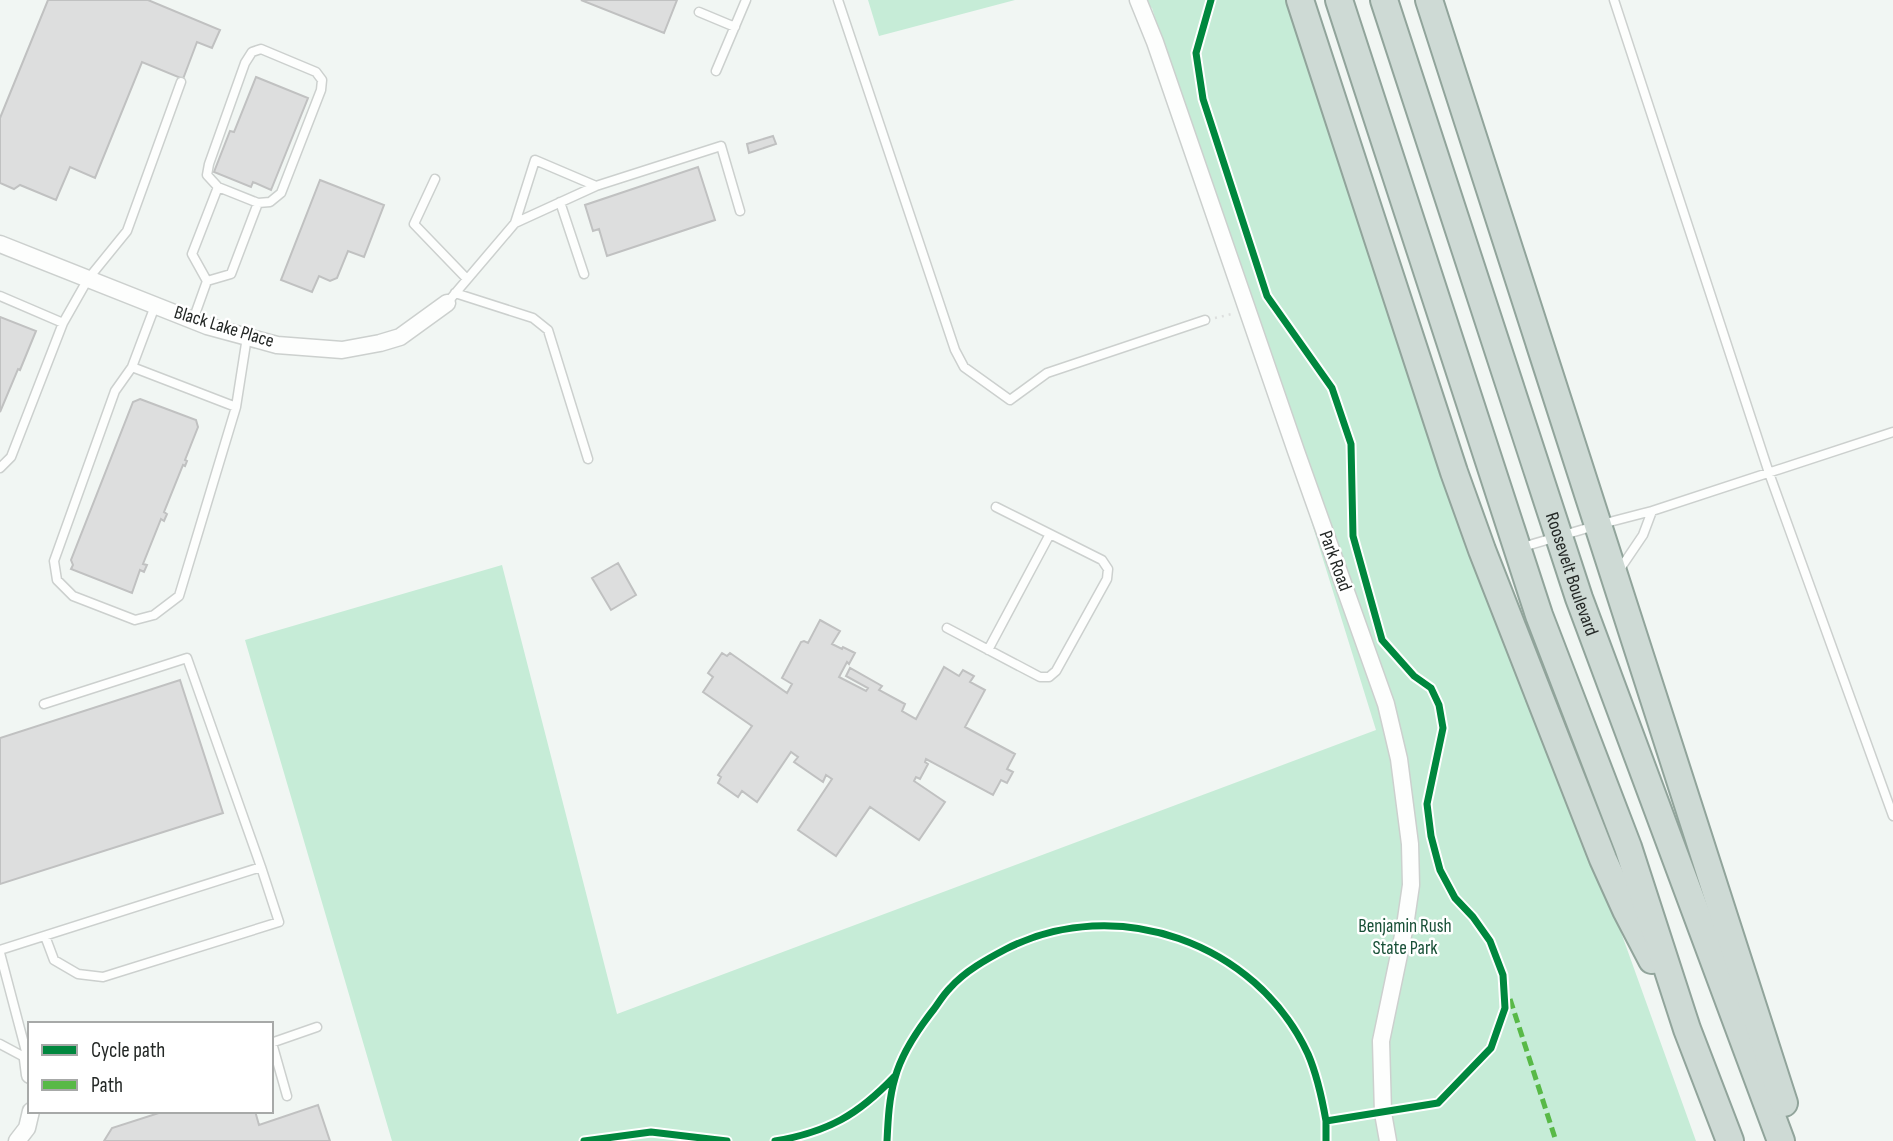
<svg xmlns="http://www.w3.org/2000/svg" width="1893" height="1141" viewBox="0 0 1893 1141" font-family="'Sofia Sans Condensed',sans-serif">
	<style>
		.green { fill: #c6ecd7 }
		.building { fill: #dddede; stroke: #c0c1c1; stroke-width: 2 }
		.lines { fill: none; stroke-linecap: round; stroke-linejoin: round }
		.service-casing { stroke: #ccd0ce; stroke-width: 11 }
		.minor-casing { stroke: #ccd0ce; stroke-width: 19 }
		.trunk-casing { stroke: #91a49b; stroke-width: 30 }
		.path { stroke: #dddfde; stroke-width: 2.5; stroke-dasharray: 2 5; stroke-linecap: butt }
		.service { stroke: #fdfefd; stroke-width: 8 }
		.minor { stroke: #fdfefd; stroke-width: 16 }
		.trunk { stroke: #cedad5; stroke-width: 26 }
		.quiet { stroke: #58b947; stroke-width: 5; stroke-dasharray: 10 5; stroke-linecap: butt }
		.cycleway-casing { stroke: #fff; stroke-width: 11 }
		.cycleway { stroke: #00873e; stroke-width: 7 }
		.labels { text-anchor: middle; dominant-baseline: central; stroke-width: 5; stroke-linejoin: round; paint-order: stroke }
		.street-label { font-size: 19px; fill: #242826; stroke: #fff }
		.park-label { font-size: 19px; fill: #174f36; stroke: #fff }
	</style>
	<rect width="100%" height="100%" fill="#f1f6f3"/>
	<path class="green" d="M868 0H1015L879 36Z
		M1134 0H1286L1696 1141H392L245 640 502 565 617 1014 1376 730 1152 8Z"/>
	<path class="building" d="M48 0H148L220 30 212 48 197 42 183 79 142 62 95 178 70 167 56 200 20 185 14 189 0 183V118Z
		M581 0H677L664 33Z
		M256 77 308 98 271 190 253 182 251 187 214 172 230 131 234 132Z
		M773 136 776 144 749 153 747 144Z
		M698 167 715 220 607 256 599 229 593 231 585 205Z
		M320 180 384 205 364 257 348 251 337 278 330 281 319 276 312 292 281 280Z
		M0 317 36 331 20 370 18 369 0 412Z
		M140 399 196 420 198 427 185 460 187 461 185 466 183 465 164 512 167 514 164 521 161 519 143 564 147 565 144 572 140 570 132 593 71 569 73 565 71 560 133 402Z
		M618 563 636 595 611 610 592 578Z
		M820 620 840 631 832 644 842 649 843 647 855 653 849 664 847 662 839 677 866 691 868 688 846 676 850 668 882 686 879 690 905 704 902 711 916 719 944 667 959 676 963 670 974 676 970 682 985 690 965 727 1015 754 1007 769 1013 772 1007 783 1001 780 993 795 926 759 925 762 928 764 920 779 916 777 914 781 945 802 919 840 870 807 836 856 798 830 832 779 826 775 823 782 794 762 798 757 791 752 757 802 742 791 738 797 718 783 721 777 718 775 752 726 703 692 713 677 708 673 722 653 727 656 730 653 787 693 792 684 782 678 801 642 804 641 808 643Z
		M180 680 223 813 0 884V738Z
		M318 1105 330 1141H104L112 1128 165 1111H255L259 1125Z"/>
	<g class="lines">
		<defs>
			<path id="service" d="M838 0 955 350 964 367 1010 400 1047 373 1205 320
				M1614 0 1769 473 1893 816
				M699 12 735 27
				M261 49 316 72 322 80 321 90 281 193 270 202 258 203 218 187 207 175 209 164 245 63 252 52Z
				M716 71 746 0
				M435 179 414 224 467 279
				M560 202 584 274
				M515 223 596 186
				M207 281 192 254 218 187
				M455 293 533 318 548 330 588 459
				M0 296 63 323
				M447 303 515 223 535 160 596 186 721 146 740 211
				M155 306 132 367 236 407 247 337
				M193 320 207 281 231 274 258 203
				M132 367 115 391 54 561 57 580 73 596 135 620 154 615 179 596 236 407
				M0 468 11 457 63 323 88 279 127 231 181 82
				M1652 511 1893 432
				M1519 548 1598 525 1652 511 1643 535 1618 572
				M947 628 1040 677H1049L1056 671 1107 579 1108 569 1102 560 996 507
				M988 650 1050 534
				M44 704 187 658 261 867
				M0 950 261 867 279 922 103 977 78 974 54 960 45 936
				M0 953 28 1059
				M271 1043 317 1027
				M272 1043 287 1096
				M0 1044 28 1059"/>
			<path id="minor" d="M1138 0 1155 42 1296 451 1386 704 1399 759 1410 844 1411 885 1405 926 1381 1041 1383 1113 1388 1141
				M0 244 207 326 277 345 342 350 380 343 400 337 447 303
				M28 1059 30 1075
				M17 1141 27 1128 31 1111"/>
			<g id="trunk">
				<path d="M1300 0 1454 472 1482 550 1603 859 1626 910 1652 960"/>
				<path d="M1339 0 1539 615 1628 847 1687 1029 1730 1141"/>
				<path id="s1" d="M1384 0 1579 598 1781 1141"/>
				<path d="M1429 0 1784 1103"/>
			</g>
		</defs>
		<use href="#service" class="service-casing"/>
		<use href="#minor" class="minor-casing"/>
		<use href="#trunk" class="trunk-casing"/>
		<path class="path" d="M1215 318 1232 314"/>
		<use href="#service" class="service"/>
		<use href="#minor" class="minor"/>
		<use href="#trunk" class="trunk"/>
		<path class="quiet" d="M1510 999 1556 1141"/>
		<defs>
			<path id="cycleway" d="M1211 0 1196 53 1203 99 1267 296 1332 388 1351 444 1353 536 1382 640 1414 676 1431 688 1439 705 1443 728 1427 804 1431 836 1440 870 1455 898 1473 917 1490 941 1503 975 1505 1008 1491 1048 1438 1103 1326 1121V1141
				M584 1141 651 1132 727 1141
				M775 1141C828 1132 858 1115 895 1076
				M887 1141C888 1120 889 1098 895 1078 901 1055 919 1028 934 1009 939 1002 944 994 950 988 965 971 987 959 1006 949 1116 893 1256 942 1308 1054 1317 1075 1322 1098 1326 1121"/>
		</defs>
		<use href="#cycleway" class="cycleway-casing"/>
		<use href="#cycleway" class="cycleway"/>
	</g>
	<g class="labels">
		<g class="street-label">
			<text transform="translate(224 327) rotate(17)">Black Lake Place</text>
			<text transform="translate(1335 561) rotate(70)">Park Road</text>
			<text stroke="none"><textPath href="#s1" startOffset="604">Roosevelt Boulevard</textPath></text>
		</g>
		<g class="park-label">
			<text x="1405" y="926">Benjamin Rush<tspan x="1405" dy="22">State Park</tspan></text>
		</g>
	</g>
	<rect x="28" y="1022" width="245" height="91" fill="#ffffff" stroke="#a7a9a8" stroke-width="2"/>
	<rect x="42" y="1045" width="35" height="10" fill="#00873e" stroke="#a7a9a8" stroke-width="2"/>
	<text x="91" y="1057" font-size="21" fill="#242826">Cycle path</text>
	<rect x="42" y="1080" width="35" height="10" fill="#58b947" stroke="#a7a9a8" stroke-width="2"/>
	<text x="91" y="1092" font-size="21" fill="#242826">Path</text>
</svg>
